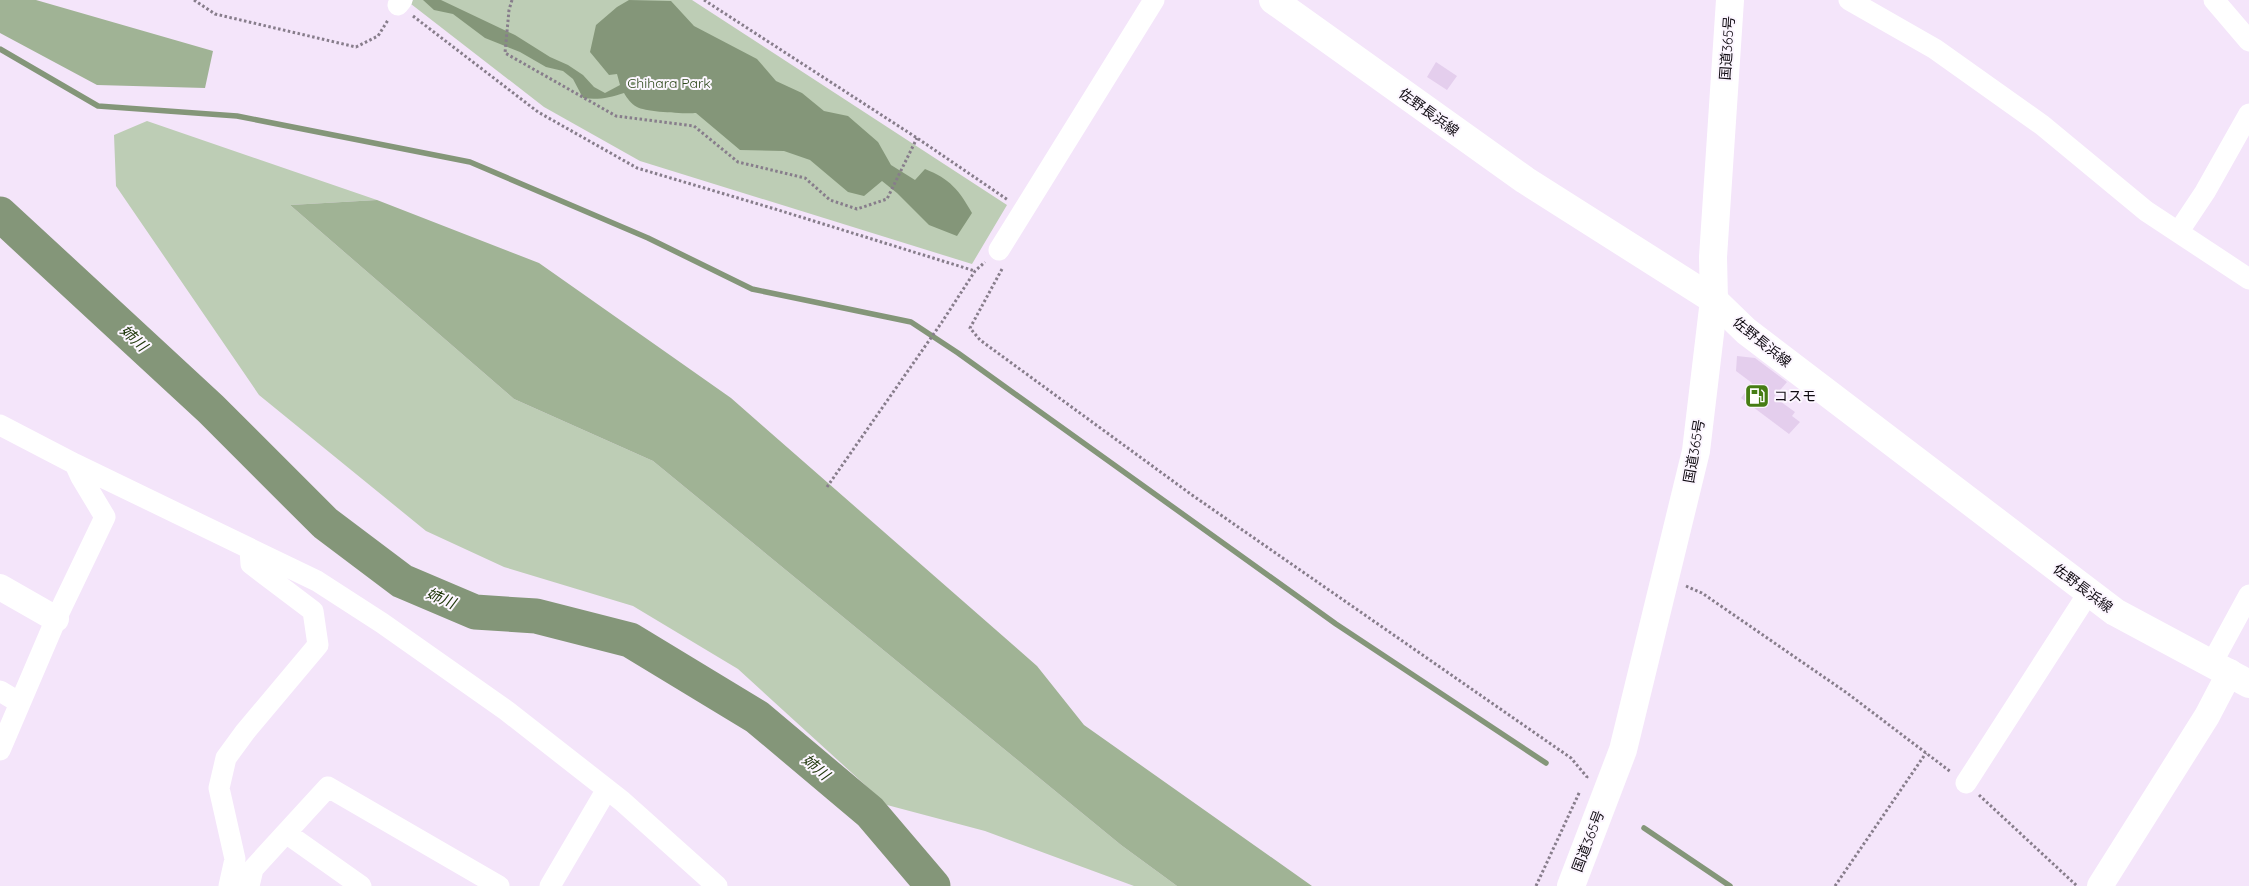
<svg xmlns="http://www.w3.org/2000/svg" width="2249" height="886" viewBox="0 0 2249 886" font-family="Quicksand,'Noto Sans JP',sans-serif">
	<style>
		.green { fill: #bdcdb5 }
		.forest { fill: #a0b395 }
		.water { fill: #849679 }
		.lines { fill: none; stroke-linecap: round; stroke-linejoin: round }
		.stream { stroke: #849679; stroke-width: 5.5 }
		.river { stroke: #849679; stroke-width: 35 }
		.building { fill: #e4ceed }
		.path { stroke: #877d8b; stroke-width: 3; stroke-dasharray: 2.5 2.5; stroke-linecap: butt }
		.minor { stroke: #fff; stroke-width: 21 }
		.tertiary { stroke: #fff; stroke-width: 26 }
		.secondary { stroke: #fff; stroke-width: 28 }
		.trunk { stroke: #fff; stroke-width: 28 }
		.labels { text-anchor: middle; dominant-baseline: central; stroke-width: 4; stroke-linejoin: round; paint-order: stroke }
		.street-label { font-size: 14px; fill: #100b12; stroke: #fcf6ff }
		.park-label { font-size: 14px; fill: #2f4a1d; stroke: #fcf6ff }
		.poi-label { font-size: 14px; fill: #100b12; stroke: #fcf6ff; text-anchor: start }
		.water-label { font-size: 15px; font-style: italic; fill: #1c3507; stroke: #fcf6ff }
	</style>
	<rect width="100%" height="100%" fill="#f4e5fa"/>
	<path class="green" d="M413 0H692L1007 205 972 264 640 161 544 107 411 4Z
		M147 121 377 200 290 205 514 399 653 461 1121 845 1177 886H1134L985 831 887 805 738 669 633 606 504 567 426 531 259 395 116 186 114 135Z"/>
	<path class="forest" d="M0 0H36L213 51 205 88 97 85 0 33Z
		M377 200 539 263 731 398 1037 666 1084 725 1312 886H1177L1121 845 653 461 514 399 290 205Z"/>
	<path class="water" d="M423 0H441L515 35 550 57 568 65 583 75 594 87 605 93 620 85 617 74 609 75 590 52 596 25 617 7 629 0 671 1 694 26 757 59 776 81 802 93 824 111 848 116 878 142 891 165 915 180 925 169C950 179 959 190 972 213L957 236 929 225 897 193 882 181 864 196 848 192 810 160 784 151 740 150 696 113C686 114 645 112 637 107 631 104 627 98 624 93 609 98 598 100 583 98L573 79 563 71 546 67 520 52 485 38 453 14 434 10Z"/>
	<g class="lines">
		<path class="stream" d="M0 49 98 106 237 116 470 162 648 238 752 289 911 322 958 353 1336 624 1546 763
			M1644 828 1730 886"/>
		<path class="river" d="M0 214 211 409 325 523 402 581 475 612 536 616 630 640 757 717 870 812 933 886"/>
	</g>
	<path class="building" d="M1436 62 1457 76 1447 90 1427 77Z
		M1737 356 1755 358 1787 382 1774 397 1795 412 1792 416 1800 422 1789 434 1741 398 1752 383 1736 371Z"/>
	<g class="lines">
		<path class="path" d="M194 0 215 14 356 47 378 36 388 20
			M512 0 509 10 505 53 616 116 694 126 738 162 805 178 830 200 857 209 887 199 917 138
			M704 0 917 138 1008 200
			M413 16 538 112 637 168 775 209 975 271
			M1002 269 970 328 980 340 1192 495 1571 758 1587 777 1586 779
			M827 487 942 322 975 271 985 262
			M1686 586 1702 593 1847 693 1951 772
			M1979 795 2077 886
			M1536 886 1580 791
			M1835 886 1926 753"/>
		<path class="minor" d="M1849 0 1935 49 2042 125 2146 211 2249 279
			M2214 0 2249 41
			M398 5 402 0
			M2179 231 2205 192 2249 114
			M999 250 1154 0
			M0 425 75 464 317 581 382 623 507 711 622 801 717 886
			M2212 663 2249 595
			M0 691 20 703
			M0 750 56 619 105 517 81 477 75 464
			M1966 783 2089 592
			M286 833 361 886
			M229 886 235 859 219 788 226 758 245 732 318 645 313 611 251 564 250 550
			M249 886 253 869 328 787 499 886
			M550 886 607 789"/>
		<path class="tertiary" d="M0 587 56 619
			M2100 886 2207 716 2230 672"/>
		<path class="secondary" d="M1273 0 1525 180 1714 300 1746 331 2115 612 2249 684"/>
		<path class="trunk" d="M1571 886 1623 750 1696 451 1714 300 1713 257 1730 0"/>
	</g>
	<defs>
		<symbol id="fuel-square" viewBox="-11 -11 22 22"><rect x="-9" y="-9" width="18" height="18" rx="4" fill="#467d14" stroke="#fcf6ff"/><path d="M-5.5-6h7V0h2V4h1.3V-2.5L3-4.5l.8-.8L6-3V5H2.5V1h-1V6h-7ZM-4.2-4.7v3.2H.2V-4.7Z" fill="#fff"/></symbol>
	</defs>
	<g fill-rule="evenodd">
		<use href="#fuel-square" x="1743" y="382" width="28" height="28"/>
	</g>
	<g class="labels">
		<g class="street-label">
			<text transform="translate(1727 48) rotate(-86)">国道365号</text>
			<text transform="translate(1429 112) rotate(36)">佐野長浜線</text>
			<text transform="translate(1762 342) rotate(39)">佐野長浜線</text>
			<text transform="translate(1694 451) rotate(-80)">国道365号</text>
			<text transform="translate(2083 588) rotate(37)">佐野長浜線</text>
			<text transform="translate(1588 841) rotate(-69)">国道365号</text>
		</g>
		<g class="park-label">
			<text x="669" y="83">Chihara Park</text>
		</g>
		<g class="poi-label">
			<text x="1774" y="396">コスモ</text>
		</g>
		<g class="water-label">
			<text transform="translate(134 338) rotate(43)">姉川</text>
			<text transform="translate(441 598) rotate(23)">姉川</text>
			<text transform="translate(816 767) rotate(40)">姉川</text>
		</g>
	</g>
</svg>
